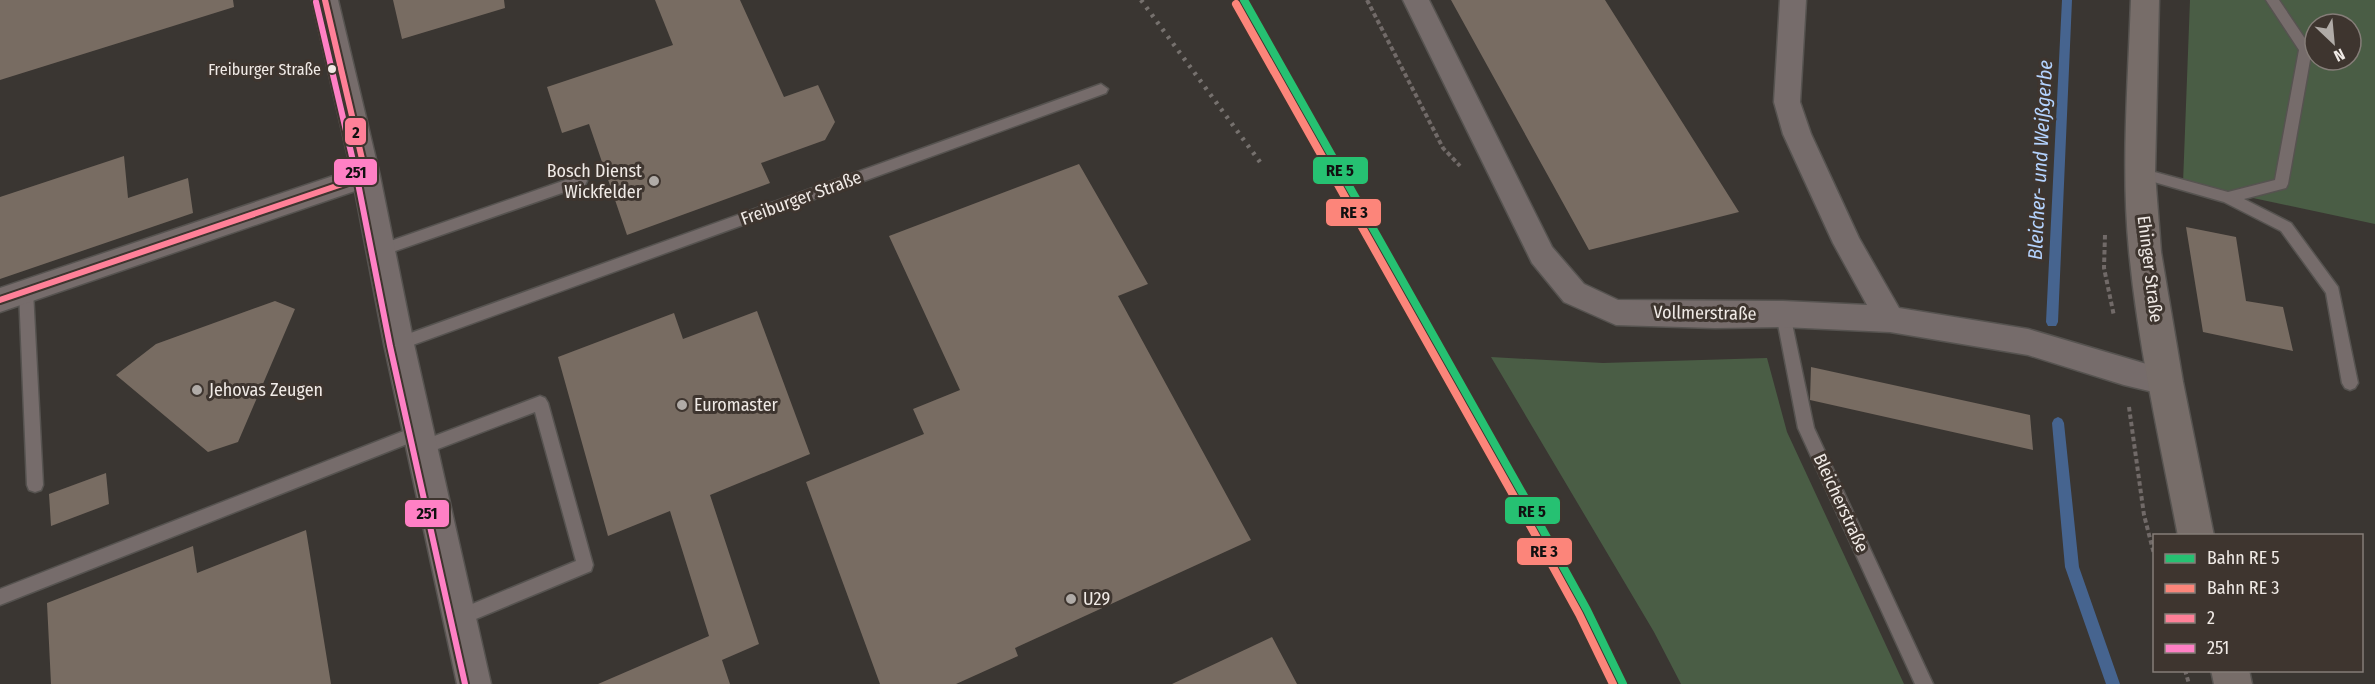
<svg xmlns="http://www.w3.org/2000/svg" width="2375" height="684" viewBox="0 0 2375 684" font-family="'Fira Sans Condensed',sans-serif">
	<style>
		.green { fill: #4a5d45; fill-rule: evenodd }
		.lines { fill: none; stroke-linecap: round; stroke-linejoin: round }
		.stream { fill: #46648f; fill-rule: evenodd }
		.building { fill: #786c62 }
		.service-casing { stroke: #565350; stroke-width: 3 }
		.minor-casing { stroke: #565350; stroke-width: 3 }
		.primary-casing { stroke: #565350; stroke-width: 3 }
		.path { stroke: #716a68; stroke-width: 4; stroke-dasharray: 4.5 3; stroke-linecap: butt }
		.service { fill: #766c6b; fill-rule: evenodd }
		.minor { fill: #766c6b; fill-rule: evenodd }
		.primary { fill: #776d69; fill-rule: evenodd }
		.rail { stroke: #76716e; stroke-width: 4.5; stroke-dasharray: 3 6; stroke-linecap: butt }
		.bus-1-casing { stroke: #3e352f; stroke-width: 10 }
		.bus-2-casing { stroke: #3e352f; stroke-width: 10 }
		.bus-1 { stroke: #ff8098; stroke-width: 6 }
		.bus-2 { stroke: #ff80c5; stroke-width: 6 }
		.rail-1-casing { stroke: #3e352f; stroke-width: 12 }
		.rail-2-casing { stroke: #3e352f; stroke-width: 12 }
		.rail-1 { stroke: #26c172; stroke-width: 8 }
		.rail-2 { stroke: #fc857a; stroke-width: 8 }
		.bus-dot { fill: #f0eae6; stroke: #3e352f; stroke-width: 2 }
		.poi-dot { fill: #b0aba7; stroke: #3e352f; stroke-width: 2 }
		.labels { text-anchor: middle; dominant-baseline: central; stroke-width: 6; stroke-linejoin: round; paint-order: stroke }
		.bus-label { font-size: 16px; fill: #f0eae6; stroke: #3e352f; text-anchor: end }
		.poi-label { font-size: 18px; fill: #f0eae6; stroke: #3e352f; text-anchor: start }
		.street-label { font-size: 18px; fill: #f0eae6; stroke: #3e352f }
		.water-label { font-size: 20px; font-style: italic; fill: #b4d3fe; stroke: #3e352f }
		.line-badge { stroke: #3e352f; stroke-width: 2 }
		.pale-badge-label { font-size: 16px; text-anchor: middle; font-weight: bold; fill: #111 }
	</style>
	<rect width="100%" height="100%" fill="#3a3632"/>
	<path class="green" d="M2190 0H2375V224L2183 183ZM2315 24H2351V60H2315Z
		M1491 357 1603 363 1767 358 1787 432 1904 684H1681L1654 632Z"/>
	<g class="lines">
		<path class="stream" d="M2062 0H2072L2058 322 2056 326H2048L2046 322Z
			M2058 417 2062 419 2064 423 2079 567 2120 684H2106L2065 567 2052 423 2054 419Z"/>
	</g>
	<path class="building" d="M0 0H233L234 7 0 80Z
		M393 0H504L505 8 402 39Z
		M655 0H740L784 97 818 85 835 122 825 140 761 163 770 183 627 235 589 124 562 133 547 87 673 45Z
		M1451 0H1605L1739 212 1589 250Z
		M124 156 128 198 188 178 193 213 0 279V197Z
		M1079 164 1148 284 1118 296 1251 540 1015 648 1018 656 956 684H880L806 482 924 434 913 409 960 390 889 236Z
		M2186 227 2236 237 2246 301 2283 307 2293 351 2203 332Z
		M275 301 295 309 238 442 208 452 116 375 156 344Z
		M757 311 810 454 710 495 759 644 722 660 730 684H598L709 636 670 511 608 536 558 357 674 313 683 339Z
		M1811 367 2030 415 2033 450 1810 400Z
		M106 473 109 504 51 526 49 494Z
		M306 530 331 684H51L47 603 193 546 197 573Z
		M1272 637 1297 684H1172Z"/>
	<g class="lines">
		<defs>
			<path id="service" d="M2266 0H2279L2312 49 2288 184 2286 188 2244 199 2291 223 2338 287 2358 383 2355 388 2350 390 2345 388 2342 383 2326 293 2281 231 2224 202 2140 178 2133 173 2140 168 2228 192 2275 180 2299 50Z
				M1101 84 1108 89 1106 93 399 350 394 349 391 344 394 339Z
				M580 175 585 177 587 181 585 185 381 256 376 254 374 250 376 246Z
				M26 285 31 287 33 291 43 485 41 490 35 492 29 490 27 485 19 291 21 287Z
				M1783 308 1788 310 1790 314 1814 428 1933 684H1915L1798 428 1776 314 1778 310Z
				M540 396 545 398 548 403 593 565 591 571 459 626 453 624 451 618 453 612 576 561 535 412 422 455 416 453 414 448 416 443Z
				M419 425 425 427 427 432 425 437 0 605V589Z"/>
			<path id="minor" d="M312 0H338L380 176 414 344 491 684H457L384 344 355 191 0 312V288L351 170Z
				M1403 0H1429L1552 247 1584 284 1618 300 1783 301 1867 305 1833 243 1783 134 1774 102 1780 0H1806L1800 102 1811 134 1859 238 1899 308 2028 329 2177 373 2181 382 2177 391 2166 395 2124 385 2028 355 1890 332 1783 327 1715 328 1616 325 1564 302 1532 263Z"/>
			<path id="primary" d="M2131 0H2159L2155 173 2161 252 2183 382 2214 536H2178C2160 442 2138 346 2129 251 2121 168 2128 84 2131 0Z
				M2211 670H2249L2252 684H2214Z"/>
		</defs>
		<use href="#service" class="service-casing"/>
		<use href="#minor" class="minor-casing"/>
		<use href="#primary" class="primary-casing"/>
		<path class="path" d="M1367 0 1443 148 1460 166
			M2105 235 2104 268 2114 316
			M2129 407 2144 515 2154 554
			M2185 670 2189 684"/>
		<use href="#service" class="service"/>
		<use href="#minor" class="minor"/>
		<use href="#primary" class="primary"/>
		<path class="rail" d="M1141 0 1260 162"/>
		<defs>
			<path id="bus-1" d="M325 0 366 176
				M0 300 366 176"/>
			<path id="bus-2" d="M316 2 357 178 390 346 465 684"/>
		</defs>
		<use href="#bus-1" class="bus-1-casing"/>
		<use href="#bus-2" class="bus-2-casing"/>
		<use href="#bus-1" class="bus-1"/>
		<use href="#bus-2" class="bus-2"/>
		<defs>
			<path id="rail-1" d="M1244 0 1524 496 1587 610 1623 684"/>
			<path id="rail-2" d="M1236 4 1516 500 1579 614 1613 684"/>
		</defs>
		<use href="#rail-1" class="rail-1-casing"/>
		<use href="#rail-2" class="rail-2-casing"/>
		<use href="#rail-1" class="rail-1"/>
		<use href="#rail-2" class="rail-2"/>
	</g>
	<circle class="bus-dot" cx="332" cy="69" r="5"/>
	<g class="poi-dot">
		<circle cx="654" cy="181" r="6"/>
		<circle cx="197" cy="390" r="6"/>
		<circle cx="682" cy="405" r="6"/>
		<circle cx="1071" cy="599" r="6"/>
	</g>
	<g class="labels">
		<g class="bus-label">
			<text x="321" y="69">Freiburger Straße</text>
		</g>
		<g class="poi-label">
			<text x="642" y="171" text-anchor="end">Bosch Dienst<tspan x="642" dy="21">Wickfelder</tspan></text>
			<text x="209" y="390">Jehovas Zeugen</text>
			<text x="694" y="405">Euromaster</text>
			<text x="1083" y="599">U29</text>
		</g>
		<g class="street-label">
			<text transform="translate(801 198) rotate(-20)">Freiburger Straße</text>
			<text transform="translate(2150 269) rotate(83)">Ehinger Straße</text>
			<text transform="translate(1705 313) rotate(1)">Vollmerstraße</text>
			<text transform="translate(1841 503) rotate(65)">Bleicherstraße</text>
		</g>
		<g class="water-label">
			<text transform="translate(2040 160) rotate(-87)">Bleicher- und Weißgerbe</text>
		</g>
	</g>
	<g class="line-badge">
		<rect x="344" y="117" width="23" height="29" rx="6" fill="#ff8098"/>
		<rect x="1312" y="156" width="57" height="29" rx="6" fill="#26c172"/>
		<rect x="333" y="158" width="45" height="28" rx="6" fill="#ff80c5"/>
		<rect x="1325" y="198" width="57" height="29" rx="6" fill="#fc857a"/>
		<rect x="1504" y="496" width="57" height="29" rx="6" fill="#26c172"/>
		<rect x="404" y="499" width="46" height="29" rx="6" fill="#ff80c5"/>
		<rect x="1516" y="537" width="57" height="29" rx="6" fill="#fc857a"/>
	</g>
	<g class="pale-badge-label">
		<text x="356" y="138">2</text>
		<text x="1340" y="176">RE 5</text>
		<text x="356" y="178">251</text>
		<text x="1354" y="218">RE 3</text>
		<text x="1532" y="517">RE 5</text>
		<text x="427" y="519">251</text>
		<text x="1544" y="557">RE 3</text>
	</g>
	<rect x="2153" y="534" width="210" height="138" fill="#3e352f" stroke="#857d78" stroke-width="1.5"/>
	<rect x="2165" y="554" width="30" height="9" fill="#26c172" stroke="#857d78" stroke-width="1.5"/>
	<text x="2207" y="564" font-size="18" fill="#f0eae6">Bahn RE 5</text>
	<rect x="2165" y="584" width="30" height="9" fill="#fc857a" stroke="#857d78" stroke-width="1.5"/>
	<text x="2207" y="594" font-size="18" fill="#f0eae6">Bahn RE 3</text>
	<rect x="2165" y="614" width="30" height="9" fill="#ff8098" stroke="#857d78" stroke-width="1.5"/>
	<text x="2207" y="624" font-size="18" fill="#f0eae6">2</text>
	<rect x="2165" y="644" width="30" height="9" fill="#ff80c5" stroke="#857d78" stroke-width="1.5"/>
	<text x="2207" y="654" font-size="18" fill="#f0eae6">251</text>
	<g transform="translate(2333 42) rotate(154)"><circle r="28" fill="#3e352f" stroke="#857d78" stroke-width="1.5"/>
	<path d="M0-4.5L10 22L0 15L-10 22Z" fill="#b0aba7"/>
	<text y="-9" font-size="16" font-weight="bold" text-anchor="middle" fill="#f0eae6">N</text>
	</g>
</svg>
